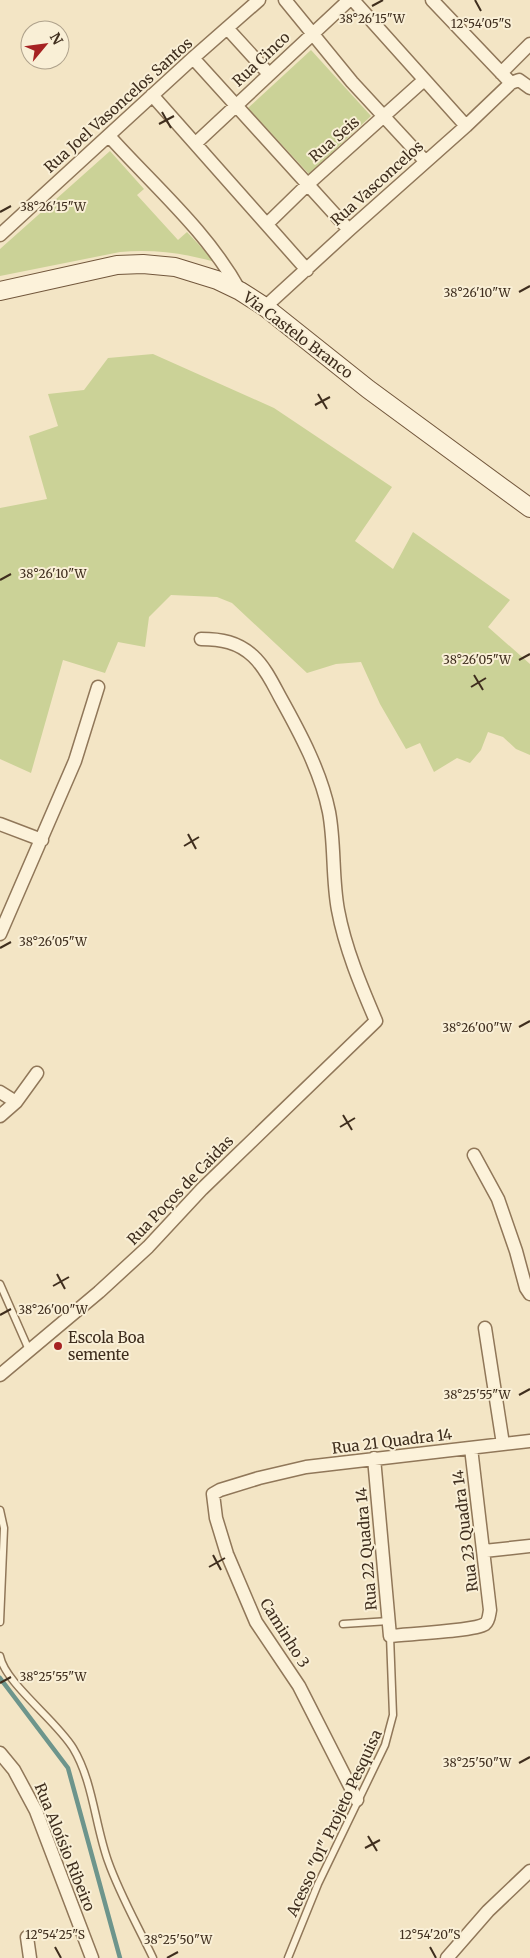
<svg xmlns="http://www.w3.org/2000/svg" width="530" height="1958" viewBox="0 0 530 1958" font-family="Merriweather,serif">
	<style>
		.green { fill: #cbd297 }
		.lines { fill: none; stroke-linecap: round; stroke-linejoin: round }
		.stream { stroke: #6d958c; stroke-width: 4.5 }
		.lane-casing { stroke: #907759; stroke-width: 9 }
		.street-casing { stroke: #907759; stroke-width: 15 }
		.secondary-casing { stroke: #72573c; stroke-width: 20 }
		.lane { stroke: #fcf2da; stroke-width: 6 }
		.street { stroke: #fcf2da; stroke-width: 12 }
		.secondary { stroke: #fcf2da; stroke-width: 18 }
		.ticks { fill: none; stroke: #3f2e1e; stroke-width: 2 }
		.poi-dot { fill: #a62222; stroke: #f9efd6; stroke-width: 2 }
		.labels { text-anchor: middle; dominant-baseline: central; stroke-width: 4; stroke-linejoin: round; paint-order: stroke }
		.street-label { font-size: 15px; fill: #3f2e1e; stroke: #f9efd6 }
		.poi-label { font-size: 15px; fill: #3f2e1e; stroke: #f9efd6; text-anchor: start }
		.ticks-label { font-size: 12px; text-anchor: middle; fill: #3f2e1e; stroke: #f9efd6; stroke-width: 4; stroke-linejoin: round; paint-order: stroke }
	</style>
	<rect width="100%" height="100%" fill="#f3e5c5"/>
	<path class="green" d="M311 50 371 116 309 174 248 108Z
		M110 151 144 189 137 195 178 240 187 232 215 262C183 253 153 249 120 252L0 276V249Z
		M153 354 274 408 392 487 355 541 393 569 413 532 510 600 488 627 530 664V755L516 749 503 737 488 732 481 750 470 763 457 758 434 772 420 743 406 749 380 704 361 662 336 664 307 673 232 603 217 597 171 595 149 617 145 647 118 642 105 673 63 660 31 773 0 759V508L47 499 29 436 58 426 48 394 84 390 108 358Z"/>
	<g class="lines">
		<path class="stream" d="M0 1678 68 1768 120 1958"/>
		<defs>
			<path id="lane" d="M0 1284 29 1350
				M0 1510 4 1528 0 1622
				M343 1624 389 1621
				M0 1656C5 1683 56 1720 73 1748 93 1781 95 1825 108 1861 120 1895 138 1926 153 1958
				M288 1958 318 1884 385 1745 393 1715 390 1636"/>
			<path id="street" d="M285 0 352 82 425 161
				M353 0 466 126
				M432 0 511 83
				M227 28 269 74
				M193 58 349 230
				M501 73 530 44
				M152 95 307 270
				M109 136C154 186 207 231 240 291
				M196 143 349 0
				M267 224 307 185 424 80
				M0 235 193 58 259 0
				M265 307 349 230 466 126 511 83 519 80 530 88
				M0 824 42 840
				M0 934 75 761 98 687
				M0 1092 16 1102
				M0 1116 16 1102 37 1073
				M474 1155 498 1199 516 1251 526 1288 530 1294
				M485 1328 503 1444
				M0 1375 99 1292 148 1247 202 1189 376 1021C361 986 345 948 338 910 332 878 335 844 329 812 321 772 300 733 280 697 273 684 265 667 253 656 238 642 221 639 201 639
				M374 1458 390 1636C406 1634 475 1631 485 1624 489 1621 489 1615 490 1610L471 1448
				M484 1551 530 1546
				M0 1753 14 1770 36 1811 92 1958
				M357 1800 299 1686 256 1622 227 1554 216 1518 213 1494 220 1490 259 1478 306 1467 530 1441
				M27 1937 30 1958
				M447 1958 488 1911 530 1871"/>
			<path id="secondary" d="M0 291 117 265 143 264 175 267 217 280 240 291 265 307 368 389 530 508"/>
		</defs>
		<use href="#lane" class="lane-casing"/>
		<use href="#street" class="street-casing"/>
		<use href="#secondary" class="secondary-casing"/>
		<use href="#lane" class="lane"/>
		<use href="#street" class="street"/>
		<use href="#secondary" class="secondary"/>
	</g>
	<path class="ticks" d="M475 0 481 11M372 6 383 0M162 112 171 128M159 124 174 116M0 212 11 206M519 292 530 286M318 394 327 409M315 405 330 397M0 580 11 574M519 660 530 654M474 675 483 690M471 687 486 678M188 834 196 849M184 846 199 837M0 948 11 942M519 1027 530 1021M343 1115 352 1130M340 1127 355 1118M57 1274 65 1289M53 1286 69 1277M0 1315 11 1309M519 1395 530 1389M213 1555 221 1570M209 1567 225 1558M0 1683 11 1677M519 1763 530 1757M368 1836 377 1851M365 1848 380 1840M55 1947 61 1958M430 1947 436 1958M167 1958 178 1952"/>
	<circle class="poi-dot" cx="58" cy="1346" r="5"/>
	<g class="labels">
		<g class="street-label">
			<text transform="translate(261 59) rotate(-43)">Rua Cinco</text>
			<text transform="translate(118 105) rotate(-42)">Rua Joel Vasoncelos Santos</text>
			<text transform="translate(334 139) rotate(-41)">Rua Seis</text>
			<text transform="translate(377 183) rotate(-42)">Rua Vasconcelos</text>
			<text transform="translate(298 335) rotate(37)">Via Castelo Branco</text>
			<text transform="translate(180 1190) rotate(-46)">Rua Poços de Caidas</text>
			<text transform="translate(392 1441) rotate(-7)">Rua 21 Quadra 14</text>
			<text transform="translate(465 1531) rotate(-97)">Rua 23 Quadra 14</text>
			<text transform="translate(366 1549) rotate(-95)">Rua 22 Quadra 14</text>
			<text transform="translate(285 1633) rotate(58)">Caminho 3</text>
			<text transform="translate(334 1823) rotate(-65)">Acesso "01" Projeto Pesquisa</text>
			<text transform="translate(65 1847) rotate(68)">Rua Aloísio Ribeiro</text>
		</g>
		<g class="poi-label">
			<text x="68" y="1337">Escola Boa<tspan x="68" dy="17">semente</tspan></text>
		</g>
	</g>
	<g class="ticks-label">
		<text x="372" y="23">38°26'15"W</text>
		<text x="481" y="28">12°54'05"S</text>
		<text x="53" y="211">38°26'15"W</text>
		<text x="477" y="297">38°26'10"W</text>
		<text x="53" y="578">38°26'10"W</text>
		<text x="477" y="664">38°26'05"W</text>
		<text x="53" y="946">38°26'05"W</text>
		<text x="477" y="1032">38°26'00"W</text>
		<text x="53" y="1314">38°26'00"W</text>
		<text x="477" y="1399">38°25'55"W</text>
		<text x="53" y="1681">38°25'55"W</text>
		<text x="477" y="1767">38°25'50"W</text>
		<text x="55" y="1939">12°54'25"S</text>
		<text x="430" y="1939">12°54'20"S</text>
		<text x="178" y="1944">38°25'50"W</text>
	</g>
	<g transform="translate(45 45) rotate(61)"><circle r="24" fill="#f9efd6" stroke="#afa28c"/>
	<path d="M0-4L9 19L0 12L-9 19Z" fill="#a62222"/>
	<text y="-8" font-size="14" font-weight="bold" text-anchor="middle" fill="#3f2e1e">N</text>
	</g>
</svg>
